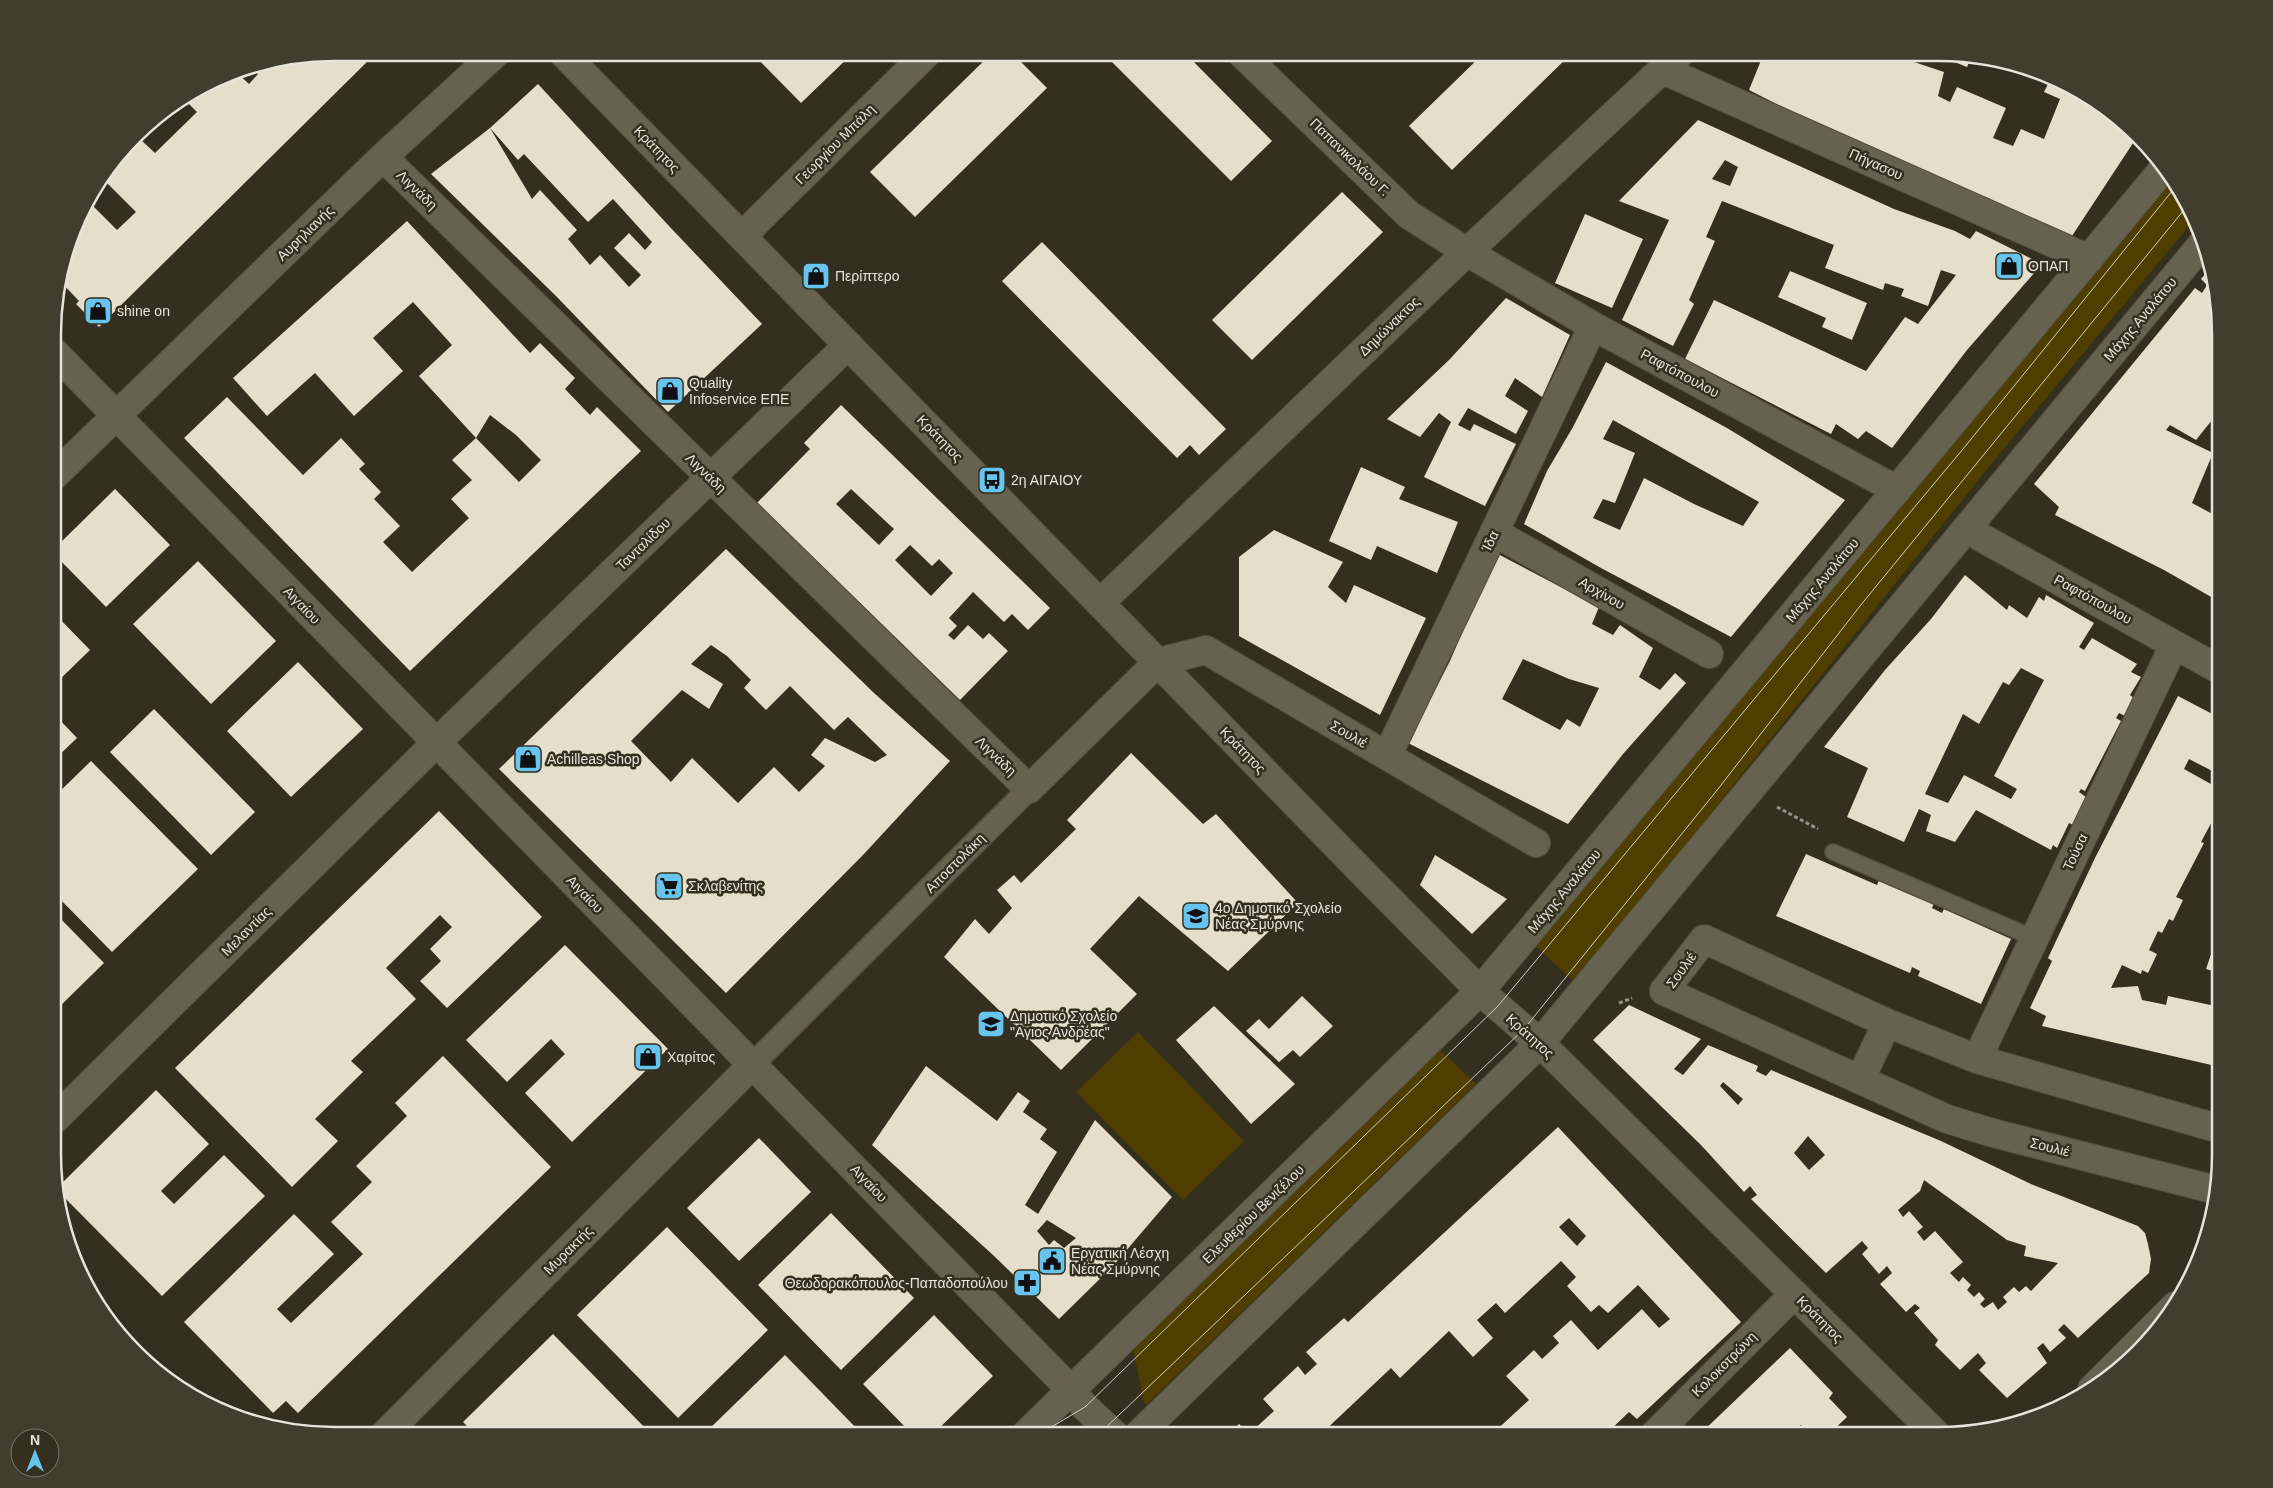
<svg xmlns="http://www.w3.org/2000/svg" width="2273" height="1488" viewBox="0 0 2273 1488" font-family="Arial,sans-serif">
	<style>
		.green { fill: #4e3e00 }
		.building { fill: #e5deca; fill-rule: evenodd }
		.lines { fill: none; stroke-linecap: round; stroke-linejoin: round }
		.service-casing { stroke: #514c3e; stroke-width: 18 }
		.pedestrian-casing { stroke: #514c3e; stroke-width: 25 }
		.minor-casing { stroke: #514c3e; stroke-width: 30 }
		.tertiary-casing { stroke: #514c3e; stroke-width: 30 }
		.secondary-casing { stroke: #514c3e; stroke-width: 30 }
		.path { stroke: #969385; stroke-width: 3; stroke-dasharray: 4 2.5; stroke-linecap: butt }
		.service { stroke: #67614f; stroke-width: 15 }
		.pedestrian { stroke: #67614f; stroke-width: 22 }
		.minor { stroke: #67614f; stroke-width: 28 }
		.tertiary { stroke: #67614f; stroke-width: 28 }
		.secondary { stroke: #67614f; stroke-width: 28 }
		.tram { stroke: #d2cec4; stroke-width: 1 }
		.labels { text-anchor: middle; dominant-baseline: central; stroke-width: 5; stroke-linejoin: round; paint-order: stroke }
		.street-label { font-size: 14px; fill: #e7e4da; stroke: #342f1e }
		.poi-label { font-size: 14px; fill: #e7e4da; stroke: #342f1e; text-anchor: start }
		.rim { fill: none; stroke: #e7e4da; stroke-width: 2.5 }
	</style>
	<rect width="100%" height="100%" fill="#342f1e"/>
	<path class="green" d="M2171 177 2183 194 2194 220 1997 457 1575 982 1534 945Z
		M1138 1032 1244 1141 1183 1200 1076 1092Z
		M1439 1049 1476 1084 1146 1405 1143 1401 1133 1347Z"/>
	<path class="building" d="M334 52 376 53 99 327 76 304 79 301 60 281 82 209 88 201 117 230 136 212 104 180 116 165 141 140 155 153 197 112 185 100 227 74 236 72 249 84 258 74 253 69Z
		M758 53H853L801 103 755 56Z
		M992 53H1012L1047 88 915 217 870 172Z
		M1103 53H1185L1272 141 1231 181Z
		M1484 53H1572L1452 170 1409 126Z
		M1764 53H1887L1944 72 1938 96 1950 102 1957 87 2006 108 1993 138 2013 146 2021 129 2044 139 2060 99 2044 92 2051 78 2095 100 2137 137 2070 239 1990 199 1849 141 1749 90Z
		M1932 53H1939L1971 58 1967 67Z
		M538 84 669 226 762 324 668 412 556 296 431 174 490 128 532 199 540 190 577 230 568 239 590 265 600 255 629 287 641 275 614 248 629 233 645 250 652 242 613 199 588 222 524 154 518 160 490 128Z
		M1698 120 1894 209 1955 231 1970 239 1976 231 2042 264 1967 350 1892 448 1866 431 1858 439 1836 424 1831 434 1685 359 1714 300 1866 371 1905 317 1918 324 1956 275 1941 270 1928 306 1901 296 1904 289 1885 283 1883 290 1825 268 1834 245 1722 201 1706 237 1715 241 1689 300 1694 304 1673 346 1622 320 1669 220 1619 201ZM1725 160 1738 167 1730 186 1712 179Z
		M1342 192 1383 232 1252 360 1212 320Z
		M1585 214 1643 239 1612 308 1555 283Z
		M407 221 530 353 540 343 575 378 565 389 590 415 597 407 641 451 410 671 184 438 227 397 303 475 341 438 365 464 359 469 381 492 374 499 400 526 383 542 412 572 469 518 451 499 472 480 452 460 476 438 519 482 541 460 516 435 490 415 476 438 419 376 452 345 413 302 373 338 403 371 354 416 315 373 267 416 233 378Z
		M1042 242 1226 429 1199 455 1190 445 1177 458 1002 281Z
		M2212 266 2220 316V410L2196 440 2170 425 2166 430 2213 453 2192 503 2220 518V602L2164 570 2055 515 2059 507 2034 484 2195 288 2202 293 2207 285 2201 279Z
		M1790 271 1867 303 1852 340 1822 327 1826 318 1778 297Z
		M1506 298 1570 335 1542 397 1515 378 1505 396 1528 411 1516 434 1468 408 1458 425 1470 431 1474 424 1516 444 1485 506 1424 477 1451 422 1439 413 1420 437 1387 419 1450 359Z
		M1606 362 1727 428 1845 500 1731 637 1601 568 1524 524 1547 471 1573 427ZM1613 420 1759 502 1743 526 1694 504 1644 478 1620 530 1593 518 1603 499 1615 503 1635 453 1603 439Z
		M841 405 1050 608 1028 630 1012 614 1004 622 973 592 949 618 957 626 948 635 954 640 968 625 983 639 989 633 1008 651 960 700 757 503 810 449 804 443ZM851 489 894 529 879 545 836 504ZM910 545 932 566 939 559 953 573 931 596 895 560Z
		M1361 467 1405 487 1399 499 1458 522 1437 573 1377 546 1371 560 1329 541Z
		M115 489 170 545 106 607 55 555V548Z
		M1274 530 1343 562 1328 587 1346 603 1354 585 1426 618 1380 715 1239 636V557Z
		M726 549 874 693 950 761 863 855 726 993 499 769ZM711 645 727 656 751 680 744 688 766 710 790 686 834 730 848 717 887 755 875 762 825 738 811 755 825 766 799 792 774 767 738 803 692 758 671 782 631 741 682 690 709 709 723 684 691 664Z
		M1496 553 1599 607 1592 624 1613 635 1620 625 1653 648 1639 677 1660 690 1675 673 1686 683 1623 754 1568 824 1408 743 1450 661ZM1523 659 1569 679 1599 688 1580 727 1567 719 1560 730 1502 699Z
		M198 561 276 641 211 704 133 624Z
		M1965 575 2007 610 2009 605 2027 618 2039 597 2044 601 2046 595 2094 623 2079 647 2084 650 2092 638 2137 664 2131 672 2141 677 2130 695 2135 699 2125 716 2119 713 2116 718 2121 721 2085 791 2081 789 2079 792 2086 797 2073 825 2069 823 2057 848 2053 845 2051 850 1976 810 1955 842 1926 831 1931 815 1919 809 1904 842 1847 817 1868 768 1824 747 1885 670 1931 619ZM2021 668 2044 680 1994 776 2017 789 2011 799 1964 775 1948 803 1925 794 1963 714 1979 724 2003 682 2009 685Z
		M55 614 90 650 55 684Z
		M298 662 363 729 291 797 227 731Z
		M2178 696 2220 718V775L2189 759 2184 769 2218 788 2213 796 2216 814 2201 842 2204 843 2176 897 2183 900 2173 921 2169 919 2162 933 2158 931 2149 950 2157 954 2148 973 2142 970 2141 974 2122 965 2111 988 2138 986 2142 1000 2162 1004 2166 1005 2168 996 2220 1007V1067L2042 1026 2046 1016 2030 1008 2052 961 2048 958 2095 858Z
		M154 709 255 812 211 855 110 752Z
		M55 715 77 738 55 759Z
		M1131 753 1203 824 1216 814 1298 903 1228 971 1139 896 1090 949 1137 994 1061 1070 944 957 975 919 989 934 1012 908 997 890 1014 875 1021 883 1076 829 1067 820Z
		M91 761 198 869 112 952 55 894V796Z
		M439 811 542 917 447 1008 420 981 441 961 430 949 452 927 440 915 386 968 416 999 351 1061 363 1072 315 1119 338 1141 292 1187 175 1068Z
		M1806 854 1877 885 1879 880 1934 903 1932 908 1942 913 1944 909 2011 939 1981 1004 1918 976 1920 971 1912 967 1910 973 1776 916Z
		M1435 855 1507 899 1472 934 1420 885Z
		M55 913 104 963 57 1009 55 1006Z
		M2218 934H2220V973L2206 969Z
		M565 945 668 1049 572 1142 525 1093 565 1054 551 1039 507 1082 466 1040Z
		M1302 996 1333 1026 1300 1057 1293 1050 1279 1062 1246 1031 1259 1019 1269 1029Z
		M1629 1005 1701 1039 1674 1069 1683 1075 1708 1045 1758 1066 1756 1071 1766 1076 1771 1070 1941 1141 2031 1184 2138 1226 2145 1233 2148 1244 2151 1259 2149 1273 2078 1338 2064 1324 2058 1330 2066 1338 2050 1352 2043 1343 2037 1348 2047 1363 2007 1398 1979 1370 1986 1363 1978 1353 1960 1370 1935 1345 1938 1340 1914 1313 1920 1308 1915 1304 1906 1312 1880 1284 1892 1273 1887 1266 1879 1274 1862 1254 1868 1248 1862 1241 1826 1273 1751 1199 1757 1195 1750 1186 1744 1192 1701 1145 1593 1040ZM1723 1082 1743 1099 1738 1105 1720 1086ZM1808 1136 1825 1155 1809 1170 1794 1153ZM1924 1180 2007 1240 2026 1246 2024 1256 2058 1263 2031 1291 2026 1286 2019 1292 2014 1287 2003 1297 2007 1302 1998 1310 1993 1302 1984 1308 1980 1304 1985 1299 1979 1292 1974 1297 1967 1290 1971 1285 1963 1277 1959 1282 1950 1273 1963 1262 1935 1231 1924 1241 1917 1232 1923 1227 1909 1211 1903 1217 1898 1210 1920 1191Z
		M1214 1006 1295 1084 1251 1124 1176 1040Z
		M443 1056 551 1167 298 1413 286 1401 273 1413 184 1322 294 1214 334 1254 277 1309 291 1323 363 1254 331 1222 372 1182 356 1166 407 1116 395 1103Z
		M926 1066 997 1121 1018 1092 1030 1101 1023 1112 1047 1129 1040 1139 1057 1152 1025 1205 1038 1214 1095 1120 1172 1197 1113 1266 1059 1319 993 1255 872 1145ZM1047 1220 1076 1238 1064 1248 1054 1240 1049 1245 1037 1231Z
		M156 1090 209 1144 161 1191 174 1204 224 1155 265 1196 162 1296 56 1189Z
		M1558 1127 1741 1322 1651 1406 1637 1419 1629 1412 1605 1435 1597 1427 1588 1435H1491L1529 1400 1506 1376 1534 1350 1542 1359 1559 1343 1553 1336 1571 1320 1598 1350 1642 1309 1659 1328 1670 1319 1638 1285 1608 1313 1599 1305 1591 1312 1567 1286 1576 1277 1561 1261 1505 1313 1496 1303 1477 1320 1493 1338 1473 1357 1449 1331 1400 1378 1391 1368 1320 1435H1228L1239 1424 1249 1434 1274 1411 1263 1399 1298 1366 1305 1375 1317 1364 1306 1352 1344 1318 1348 1322ZM1569 1218 1586 1236 1577 1246 1559 1227Z
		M759 1138 811 1192 739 1261 687 1208Z
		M831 1213 914 1298 841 1370 758 1285Z
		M667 1227 768 1330 678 1418 577 1315Z
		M934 1315 993 1376 932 1435H913L863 1384Z
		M553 1334 652 1435H476L463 1422Z
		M1790 1348 1833 1393 1829 1398 1847 1417 1828 1435H1811L1801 1425 1794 1432 1796 1435H1699Z
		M785 1355 863 1435H703L740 1399Z"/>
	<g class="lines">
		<defs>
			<path id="service" d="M1833 852 2034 938"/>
			<path id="pedestrian" d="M752 1065 1029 789"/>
			<path id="minor" d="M1241 53 1409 215 1467 252 1593 326 1897 490
				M1663 70 2089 259
				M383 157 1029 789 1158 662 1206 650 1536 843
				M742 236 927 53
				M55 475 383 157 496 53
				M1966 529 2220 670
				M1494 532 1709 654
				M1100 603 1467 252 1680 53
				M1387 756 1593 326
				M1977 1059 2174 645
				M1860 1080 1887 1023
				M55 1119 436 743 848 345
				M2216 1190 1993 1133 1947 1119 1664 991 1704 939 1887 1023 1977 1059 2220 1129
				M2092 1389 2175 1306
				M384 1435 752 1065
				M1654 1435 1794 1294"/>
			<path id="tertiary" d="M563 53 1369 879 1480 991 1540 1043 1937 1435
				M55 353 1072 1391 1085 1407 1115 1435"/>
			<path id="secondary" d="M1025 1435 1480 991 2164 168
				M1138 1435 1540 1043 2203 243"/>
		</defs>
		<use href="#service" class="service-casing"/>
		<use href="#pedestrian" class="pedestrian-casing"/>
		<use href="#minor" class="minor-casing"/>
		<use href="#tertiary" class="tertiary-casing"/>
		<use href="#secondary" class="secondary-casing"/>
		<path class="path" d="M1777 807 1818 829
			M1619 1003 1632 998"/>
		<use href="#service" class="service"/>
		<use href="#pedestrian" class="pedestrian"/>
		<use href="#minor" class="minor"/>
		<use href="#tertiary" class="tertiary"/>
		<use href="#secondary" class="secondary"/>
		<path class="tram" d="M1043 1435 1053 1426 1085 1407 1498 1006 1963 449 2177 185
			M1098 1435 1524 1029 1718 789 1860 606 2188 205"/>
	</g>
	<defs>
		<symbol id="shop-square" viewBox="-11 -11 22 22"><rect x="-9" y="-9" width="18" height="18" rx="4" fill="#66c4ef" stroke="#342f1e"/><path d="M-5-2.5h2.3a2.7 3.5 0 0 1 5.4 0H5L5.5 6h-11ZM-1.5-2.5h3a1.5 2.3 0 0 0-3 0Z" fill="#111"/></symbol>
		<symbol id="bus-square" viewBox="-11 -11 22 22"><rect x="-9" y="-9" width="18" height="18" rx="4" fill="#66c4ef" stroke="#342f1e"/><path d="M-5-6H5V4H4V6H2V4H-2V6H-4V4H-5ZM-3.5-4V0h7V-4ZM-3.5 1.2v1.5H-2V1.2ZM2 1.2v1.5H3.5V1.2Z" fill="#111"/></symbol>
		<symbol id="supermarket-square" viewBox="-11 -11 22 22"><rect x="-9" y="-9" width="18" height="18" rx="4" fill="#66c4ef" stroke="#342f1e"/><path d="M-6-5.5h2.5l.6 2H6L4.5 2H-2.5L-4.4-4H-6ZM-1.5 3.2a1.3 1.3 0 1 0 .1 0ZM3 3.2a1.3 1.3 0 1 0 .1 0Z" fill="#111"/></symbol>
		<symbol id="school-square" viewBox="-11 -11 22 22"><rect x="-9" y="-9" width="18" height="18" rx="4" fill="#66c4ef" stroke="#342f1e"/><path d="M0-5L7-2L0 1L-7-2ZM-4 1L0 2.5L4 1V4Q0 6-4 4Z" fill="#111"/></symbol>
		<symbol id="civic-square" viewBox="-11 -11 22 22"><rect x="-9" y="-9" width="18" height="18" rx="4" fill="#66c4ef" stroke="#342f1e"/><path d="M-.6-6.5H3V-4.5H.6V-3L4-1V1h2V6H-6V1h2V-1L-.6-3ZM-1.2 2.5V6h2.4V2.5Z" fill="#111"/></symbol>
		<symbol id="pharmacy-square" viewBox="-11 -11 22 22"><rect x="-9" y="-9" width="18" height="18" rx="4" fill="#66c4ef" stroke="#342f1e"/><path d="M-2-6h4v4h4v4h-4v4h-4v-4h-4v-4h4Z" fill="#111"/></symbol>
	</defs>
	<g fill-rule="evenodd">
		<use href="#shop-square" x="1993" y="250" width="32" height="32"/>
		<use href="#shop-square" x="800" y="260" width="32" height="32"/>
		<use href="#shop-square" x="82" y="295" width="32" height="32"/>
		<use href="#shop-square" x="654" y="375" width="32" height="32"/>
		<use href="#bus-square" x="976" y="464" width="32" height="32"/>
		<use href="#shop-square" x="512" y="743" width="32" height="32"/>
		<use href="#supermarket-square" x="653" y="870" width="32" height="32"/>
		<use href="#school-square" x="1180" y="900" width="32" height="32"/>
		<use href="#school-square" x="975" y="1008" width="32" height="32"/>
		<use href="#shop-square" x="632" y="1041" width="32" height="32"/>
		<use href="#civic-square" x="1036" y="1245" width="32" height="32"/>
		<use href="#pharmacy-square" x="1011" y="1267" width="32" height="32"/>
	</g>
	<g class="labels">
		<g class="street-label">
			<text transform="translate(835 144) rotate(-45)">Γεωργίου Μπάλη</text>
			<text transform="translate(657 149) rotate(46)">Κράτητος</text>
			<text transform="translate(1350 157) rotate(44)">Παπανικολάου Γ.</text>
			<text transform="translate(1876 164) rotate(24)">Πήγασου</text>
			<text transform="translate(417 190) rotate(44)">Λιγνάδη</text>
			<text transform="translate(305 233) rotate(-44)">Αυρηλιανής</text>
			<text transform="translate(2140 319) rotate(-50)">Μάχης Αναλάτου</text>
			<text transform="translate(1389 326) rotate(-44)">Δημώνακτος</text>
			<text transform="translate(1680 373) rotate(28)">Ραφτόπουλου</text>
			<text transform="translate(940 438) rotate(46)">Κράτητος</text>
			<text transform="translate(706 473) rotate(44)">Λιγνάδη</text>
			<text transform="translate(1490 541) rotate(-64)">Ίδα</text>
			<text transform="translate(643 544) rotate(-44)">Τανταλίδου</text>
			<text transform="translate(1822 580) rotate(-50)">Μάχης Αναλάτου</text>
			<text transform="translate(1602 593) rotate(30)">Αρχίνου</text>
			<text transform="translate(2093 599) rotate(29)">Ραφτόπουλου</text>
			<text transform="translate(302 605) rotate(46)">Αιγαίου</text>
			<text transform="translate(1349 734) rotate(30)">Σουλιέ</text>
			<text transform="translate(1243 750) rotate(46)">Κράτητος</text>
			<text transform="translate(996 756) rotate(44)">Λιγνάδη</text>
			<text transform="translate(2075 852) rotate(-65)">Τούσα</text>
			<text transform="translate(955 863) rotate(-45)">Αποστολάκη</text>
			<text transform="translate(1564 891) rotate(-50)">Μάχης Αναλάτου</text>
			<text transform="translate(585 894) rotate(46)">Αιγαίου</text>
			<text transform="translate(246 931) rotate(-45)">Μελαντίας</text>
			<text transform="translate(1681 970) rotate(-54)">Σουλιέ</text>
			<text transform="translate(1530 1036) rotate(42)">Κράτητος</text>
			<text transform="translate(2050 1147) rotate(14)">Σουλιέ</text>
			<text transform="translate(869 1183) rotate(46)">Αιγαίου</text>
			<text transform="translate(1253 1214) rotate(-44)">Ελευθερίου Βενιζέλου</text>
			<text transform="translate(568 1250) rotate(-45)">Μυρακτής</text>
			<text transform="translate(1820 1319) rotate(45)">Κράτητος</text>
			<text transform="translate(1724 1364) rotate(-45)">Κολοκοτρώνη</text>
		</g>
		<g class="poi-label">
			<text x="2028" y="266">ΟΠΑΠ</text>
			<text x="835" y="276">Περίπτερο</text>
			<text x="117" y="311">shine on</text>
			<text x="689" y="383">Quality<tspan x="689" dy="16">Infoservice ΕΠΕ</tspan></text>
			<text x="1011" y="480">2η ΑΙΓΑΙΟΥ</text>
			<text x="547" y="759">Achilleas Shop</text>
			<text x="688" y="886">Σκλαβενίτης</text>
			<text x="1215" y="908">4o Δημοτικό Σχολείο<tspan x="1215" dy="16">Νέας Σμύρνης</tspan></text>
			<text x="1010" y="1016">Δημοτικό Σχολείο<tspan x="1010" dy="16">"Αγιος Ανδρέας"</tspan></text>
			<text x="667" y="1057">Χαρίτος</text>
			<text x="1071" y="1253">Εργατική Λέσχη<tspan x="1071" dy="16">Νέας Σμύρνης</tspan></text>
			<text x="1008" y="1283" text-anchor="end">Θεωδορακόπουλος-Παπαδοπούλου</text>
		</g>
	</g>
	<path d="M0 0H2273V1488H0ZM334 61H1939A273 273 0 0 1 2212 334V1154A273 273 0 0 1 1939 1427H334A273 273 0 0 1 61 1154V334A273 273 0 0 1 334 61Z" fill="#423d2d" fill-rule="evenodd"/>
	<path class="rim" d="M334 61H1939A273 273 0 0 1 2212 334V1154A273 273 0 0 1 1939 1427H334A273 273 0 0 1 61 1154V334A273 273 0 0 1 334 61Z"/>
	<g transform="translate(35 1453)"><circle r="24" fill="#342f1e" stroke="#7c7769"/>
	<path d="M0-4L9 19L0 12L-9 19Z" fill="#66c4ef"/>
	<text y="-8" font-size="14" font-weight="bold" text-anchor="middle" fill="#e7e4da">N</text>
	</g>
</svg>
